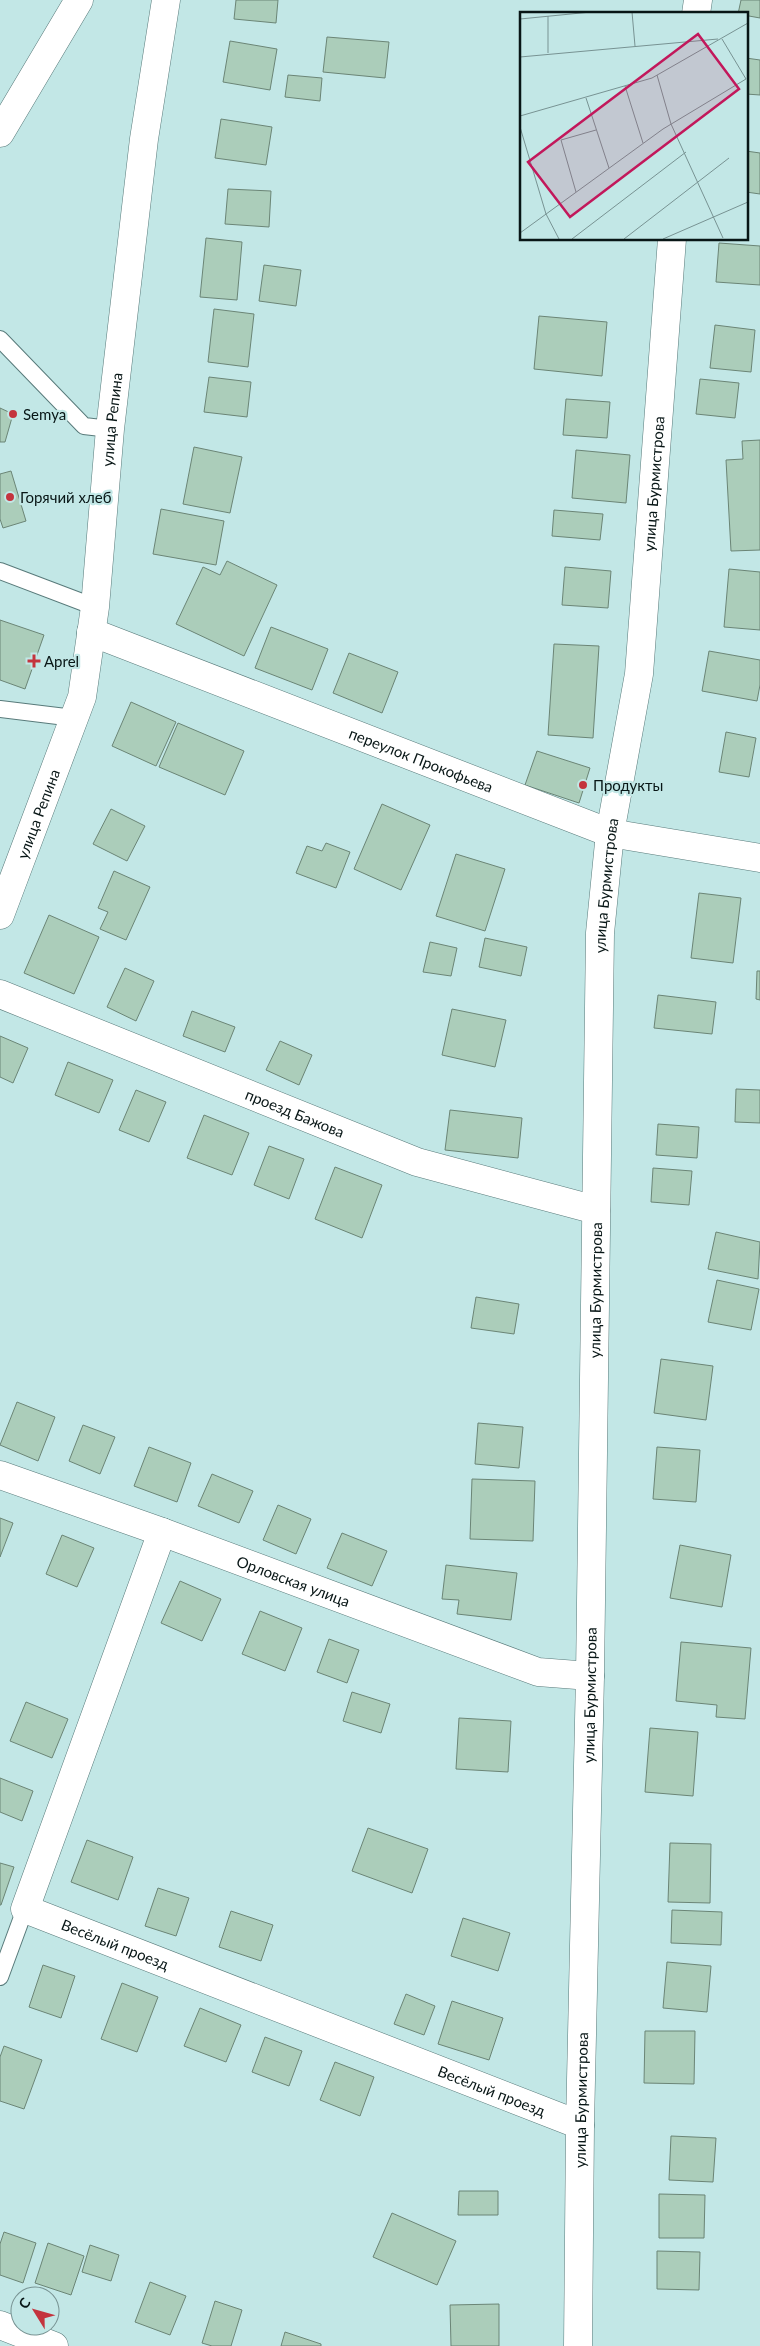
<svg xmlns="http://www.w3.org/2000/svg" width="760" height="2346" viewBox="0 0 760 2346" font-family="Lato,sans-serif">
	<style>
		.building { fill: #abcdba; stroke: #6b8576 }
		.lines { fill: none; stroke-linecap: round; stroke-linejoin: round }
		.service-casing { stroke: #587a7a; stroke-width: 18 }
		.minor-casing { stroke: #587a7a; stroke-width: 29 }
		.tertiary-casing { stroke: #587a7a; stroke-width: 29 }
		.service { stroke: #fff; stroke-width: 16 }
		.minor { stroke: #fff; stroke-width: 28 }
		.tertiary { stroke: #fff; stroke-width: 28 }
		.poi-dot { fill: #c4343e; stroke: #c2e7e6; stroke-width: 2 }
		.labels { text-anchor: middle; dominant-baseline: central; stroke-width: 4.5; stroke-linejoin: round; paint-order: stroke }
		.poi-label { font-size: 15px; fill: #081616; stroke: #c2e7e6; text-anchor: start }
		.street-label { font-size: 15px; fill: #081616; stroke: #c2e7e6 }
		.inset-road { fill: none; stroke: #789393; stroke-width: 1 }
		.view { fill: #c2185b; fill-opacity: 0.15; stroke: #c2185b; stroke-width: 2.5 }
		.inset-edge { fill: none; stroke: #081616; stroke-width: 2.5 }
	</style>
	<rect width="100%" height="100%" fill="#c2e7e6"/>
	<path class="building" d="M236 0H278L276 23 234 19Z
		M741 0H760V18L738 14Z
		M327 37 389 42 385 78 323 72Z
		M230 41 277 49 270 90 223 82Z
		M746 58 760 60V95L746 94Z
		M288 75 322 78 320 101 285 97Z
		M221 119 272 127 266 165 215 158Z
		M746 151 760 153V194L746 192Z
		M228 189 271 191 269 227 225 224Z
		M206 238 242 242 237 300 200 297Z
		M719 243 760 246V285L716 282Z
		M264 265 301 270 296 306 259 301Z
		M214 309 254 314 248 367 208 362Z
		M539 316 607 322 602 376 534 369Z
		M715 325 755 330 751 372 710 368Z
		M209 377 251 382 247 417 204 412Z
		M700 379 739 383 735 418 696 414Z
		M566 399 610 402 607 438 563 435Z
		M0 408 13 414 5 442H0Z
		M760 440V550L731 551 726 460 743 459 742 441Z
		M194 447 242 457 230 513 183 504Z
		M576 450 630 455 626 503 572 498Z
		M11 471 26 521 3 528 0 519V474Z
		M161 509 224 521 216 565 153 554Z
		M554 510 603 514 600 540 552 536Z
		M227 561 277 585 244 656 176 624 203 567 220 575Z
		M565 567 611 571 608 608 562 605Z
		M729 569 760 572V630L724 627Z
		M0 620 44 635 25 689 0 680Z
		M271 627 328 649 312 690 255 668Z
		M554 644 599 646 593 738 548 735Z
		M709 651 760 660V685L757 701 702 691Z
		M349 653 398 672 382 713 333 693Z
		M131 702 176 722 156 766 112 746Z
		M178 723 244 751 225 795 159 767Z
		M726 732 756 738 749 777 719 772Z
		M537 751 590 768 579 803 525 785Z
		M382 804 430 825 401 890 354 869Z
		M111 809 145 826 127 861 93 844Z
		M326 843 350 852 336 888 296 873 307 846 322 851Z
		M456 854 505 869 485 931 436 916Z
		M114 871 150 887 126 940 100 929 108 912 98 908Z
		M699 893 741 898 733 963 691 958Z
		M49 915 99 937 74 994 24 973Z
		M485 938 527 947 521 976 479 967Z
		M430 942 457 948 451 976 423 972Z
		M125 968 154 981 136 1021 107 1007Z
		M757 971H760V1000L756 999Z
		M658 995 716 1002 712 1034 654 1028Z
		M452 1009 506 1020 495 1067 442 1055Z
		M192 1011 235 1027 225 1052 183 1036Z
		M0 1036 28 1048 13 1083 0 1077Z
		M280 1041 312 1055 299 1085 266 1070Z
		M68 1062 113 1080 99 1113 55 1095Z
		M736 1089 760 1090V1123L735 1122Z
		M136 1090 166 1102 149 1142 119 1130Z
		M450 1110 522 1118 518 1158 445 1150Z
		M204 1115 249 1133 232 1175 187 1158Z
		M658 1124 699 1127 697 1158 656 1155Z
		M269 1146 304 1159 289 1199 254 1185Z
		M335 1167 382 1185 362 1238 315 1219Z
		M653 1168 692 1171 689 1205 651 1202Z
		M716 1232 760 1242 758 1279 708 1269Z
		M717 1280 759 1289 751 1330 708 1322Z
		M476 1297 519 1304 514 1334 471 1328Z
		M661 1359 713 1366 706 1420 654 1413Z
		M17 1402 55 1417 38 1461 0 1445Z
		M478 1423 523 1427 519 1468 475 1464Z
		M83 1425 115 1437 100 1474 69 1461Z
		M149 1447 191 1463 177 1502 134 1486Z
		M657 1447 700 1450 696 1502 653 1499Z
		M212 1474 253 1491 239 1523 198 1506Z
		M472 1479 535 1481 533 1541 470 1539Z
		M278 1505 311 1519 296 1554 263 1540Z
		M0 1518 13 1523 0 1557Z
		M342 1533 387 1551 372 1586 327 1568Z
		M62 1535 94 1548 77 1587 46 1574Z
		M680 1545 731 1555 722 1607 670 1598Z
		M446 1565 517 1573 511 1620 457 1614 459 1600 442 1599Z
		M180 1581 221 1599 202 1641 161 1623Z
		M260 1611 302 1628 285 1671 242 1654Z
		M329 1639 359 1650 347 1683 317 1672Z
		M681 1642 751 1648 745 1719 716 1717 717 1705 676 1701Z
		M352 1692 390 1704 381 1733 343 1721Z
		M26 1702 68 1719 52 1758 10 1741Z
		M459 1718 511 1721 508 1772 456 1769Z
		M650 1728 698 1732 693 1796 645 1792Z
		M0 1778 33 1791 22 1821 0 1812Z
		M368 1828 428 1849 412 1893 352 1871Z
		M87 1840 133 1857 118 1900 71 1882Z
		M670 1843 711 1844 710 1903 668 1902Z
		M0 1863 14 1867 1 1905H0Z
		M158 1888 189 1898 176 1936 145 1926Z
		M672 1910 722 1912 721 1945 671 1943Z
		M231 1911 273 1925 261 1961 219 1947Z
		M463 1918 510 1933 498 1971 451 1956Z
		M667 1962 711 1966 707 2012 663 2008Z
		M43 1965 75 1976 61 2018 29 2007Z
		M122 1983 158 1997 137 2052 101 2039Z
		M406 1994 435 2006 424 2035 394 2024Z
		M452 2001 503 2018 489 2060 438 2044Z
		M200 2008 241 2025 226 2062 184 2046Z
		M645 2031H695L694 2084 644 2083Z
		M265 2037 302 2051 289 2086 252 2072Z
		M4 2046 42 2060 24 2109 0 2101V2057Z
		M335 2062 374 2077 360 2116 320 2100Z
		M671 2136 716 2138 713 2182 669 2180Z
		M459 2191H498V2215H458Z
		M659 2194 705 2195 704 2238H659Z
		M392 2213 456 2241 437 2285 373 2257Z
		M4 2232 36 2243 23 2283 0 2275V2244Z
		M48 2243 84 2256 71 2295 35 2283Z
		M90 2245 119 2255 111 2281 82 2272Z
		M657 2251 700 2252 699 2290 657 2289Z
		M150 2282 186 2296 170 2335 135 2322Z
		M215 2301 242 2310 231 2346H212L202 2343Z
		M499 2304V2346H451L450 2305Z
		M285 2332 321 2344V2346H281Z"/>
	<g class="lines">
		<defs>
			<path id="service" d="M0 339 84 426 110 429
				M0 571 95 607
				M0 709 74 718
				M0 1977 25 1909"/>
			<g id="minor">
				<path d="M0 133 79 0"/>
				<path d="M610 833 760 858"/>
				<path id="s1" d="M0 994 417 1162 596 1210"/>
				<path id="s2" d="M0 1475 162 1532 538 1672 590 1676"/>
				<path id="s3" d="M162 1532 25 1909 580 2125"/>
				<path d="M0 2325 54 2346"/>
			</g>
			<g id="tertiary">
				<path d="M696 14 698 0"/>
				<path id="s4" d="M91 632 610 833"/>
				<path id="s5" d="M0 915 82 697 95 607 110 429 144 139 166 0"/>
				<path id="s6" d="M578 2346 580 2125 590 1676 600 933 610 833 639 674 672 239"/>
			</g>
		</defs>
		<use href="#service" class="service-casing"/>
		<use href="#minor" class="minor-casing"/>
		<use href="#tertiary" class="tertiary-casing"/>
		<use href="#service" class="service"/>
		<use href="#minor" class="minor"/>
		<use href="#tertiary" class="tertiary"/>
	</g>
	<g class="poi-dot">
		<circle cx="13" cy="414" r="5"/>
		<circle cx="10" cy="497" r="5"/>
		<path d="M31.5 653.5h5v5h5v5h-5v5h-5v-5h-5v-5h5z"/>
		<circle cx="583" cy="785" r="5"/>
	</g>
	<g class="labels">
		<g class="poi-label">
			<text x="23" y="414">Semya</text>
			<text x="20" y="497">Горячий хлеб</text>
			<text x="44" y="661">Aprel</text>
			<text x="593" y="785">Продукты</text>
		</g>
		<g class="street-label">
			<text stroke="none"><textPath href="#s5" startOffset="512">улица Репина</textPath></text>
			<text stroke="none"><textPath href="#s6" startOffset="1866">улица Бурмистрова</textPath></text>
			<text stroke="none"><textPath href="#s4" startOffset="354">переулок Прокофьева</textPath></text>
			<text stroke="none"><textPath href="#s5" startOffset="108">улица Репина</textPath></text>
			<text stroke="none"><textPath href="#s6" startOffset="1461">улица Бурмистрова</textPath></text>
			<text stroke="none"><textPath href="#s1" startOffset="318">проезд Бажова</textPath></text>
			<text stroke="none"><textPath href="#s6" startOffset="1056">улица Бурмистрова</textPath></text>
			<text stroke="none"><textPath href="#s2" startOffset="312">Орловская улица</textPath></text>
			<text stroke="none"><textPath href="#s6" startOffset="651">улица Бурмистрова</textPath></text>
			<text stroke="none"><textPath href="#s3" startOffset="498">Весёлый проезд</textPath></text>
			<text stroke="none"><textPath href="#s3" startOffset="902">Весёлый проезд</textPath></text>
			<text stroke="none"><textPath href="#s6" startOffset="246">улица Бурмистрова</textPath></text>
		</g>
	</g>
	<g transform="translate(520 12)">
		<rect width="228" height="228" fill="#c2e7e6"/>
		<path class="inset-road" d="M112 0 115 34M28 4V41M0 7 71 0M202 27 226 67M0 45 198 27M137 63 151 112 203 226M105 74 123 131M66 86 89 156M0 104 132 66 228 11M0 115 26 202 39 227M56 180 41 128 76 118M0 221 143 117 226 67M52 227 166 140M104 227 209 146M143 227 228 190"/>
		<path class="view" d="M178 22 219 77 50 205 8 150Z"/>
		<rect width="228" height="228" class="inset-edge"/>
	</g>
	<g transform="translate(35 2311) rotate(307)"><circle r="24" fill="#c2e7e6" stroke="#789393"/>
	<path d="M0-4L9 19L0 12L-9 19Z" fill="#c4343e"/>
	<text y="-8" font-size="14" font-weight="bold" text-anchor="middle" fill="#081616">С</text>
	</g>
</svg>
